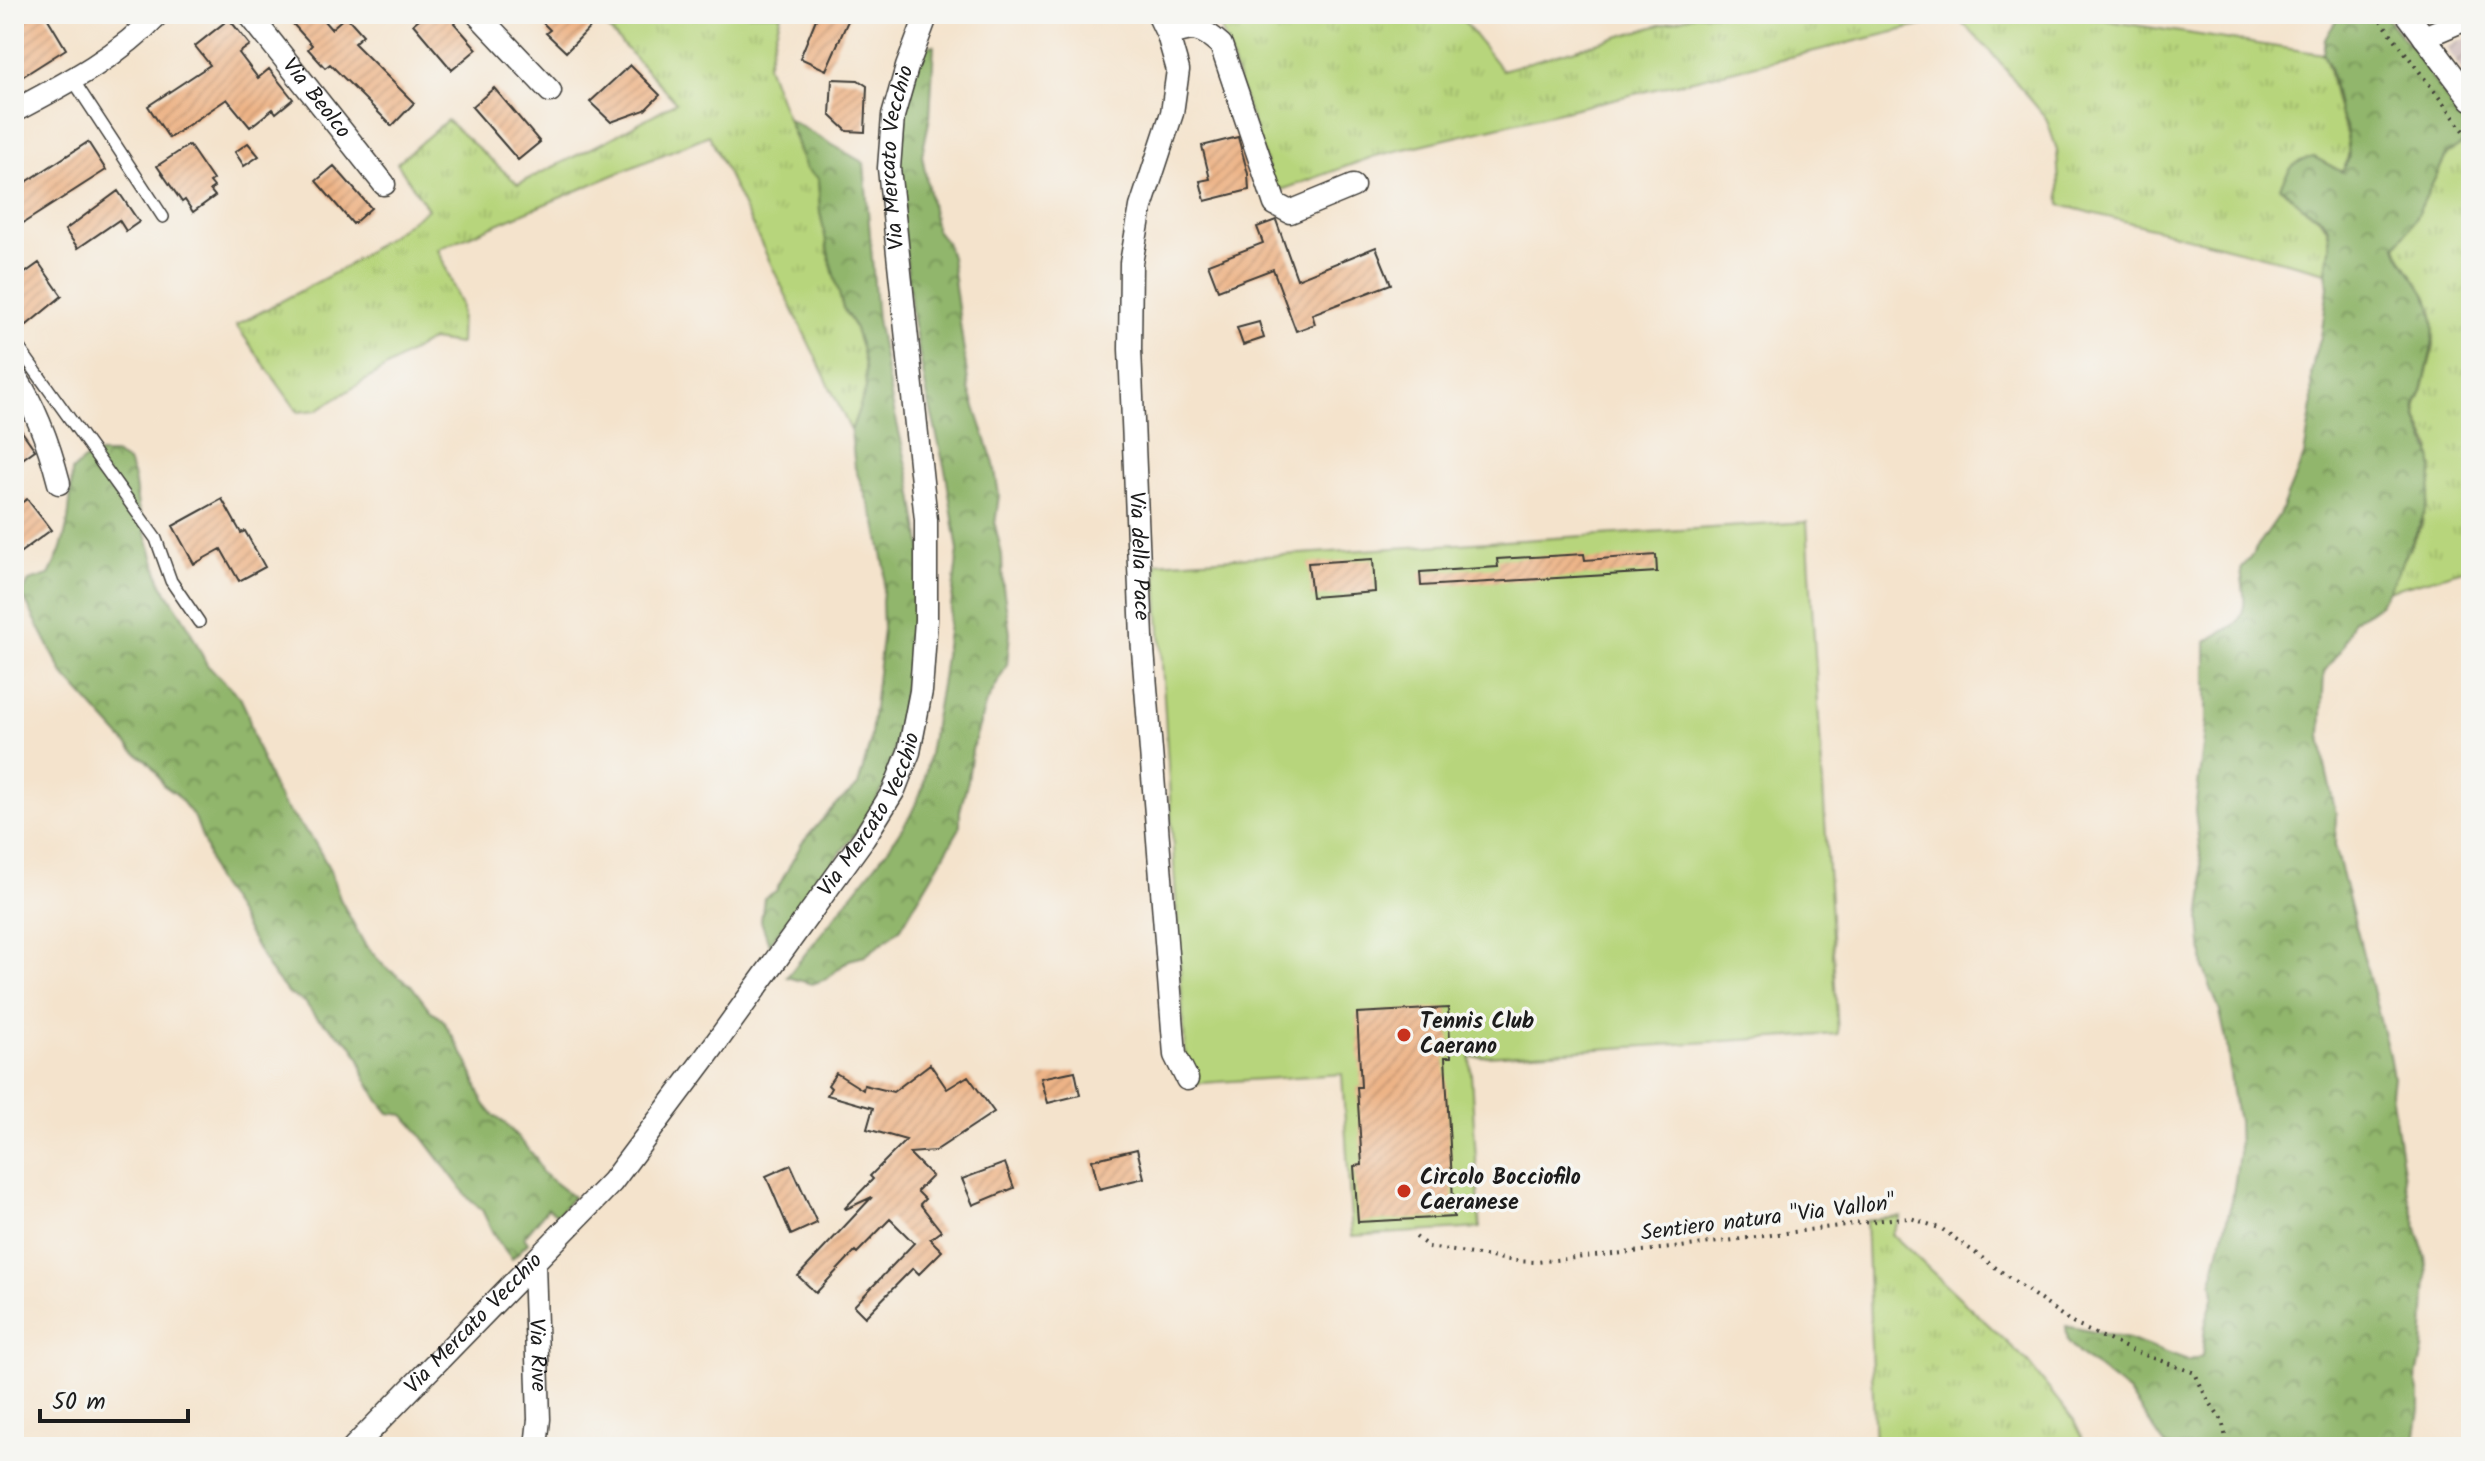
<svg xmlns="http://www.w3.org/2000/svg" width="2485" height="1461" viewBox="0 0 2485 1461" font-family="Kalam,sans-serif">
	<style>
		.industrial { fill: url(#industrial-furrows) }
		.grass { fill: url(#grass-tufts); stroke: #6a784c; stroke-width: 2 }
		.forest { fill: url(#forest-crowns); stroke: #566944; stroke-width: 2 }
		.green { fill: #b7d57c; stroke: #6a784c; stroke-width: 2 }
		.building { fill: url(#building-hatch) }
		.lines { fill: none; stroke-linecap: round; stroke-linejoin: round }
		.lane-casing { stroke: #3c3a36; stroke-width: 14 }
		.street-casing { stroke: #3c3a36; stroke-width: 25 }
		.path { stroke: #3c3a36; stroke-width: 4; stroke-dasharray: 2 6; stroke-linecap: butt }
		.lane { stroke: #fff; stroke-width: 11 }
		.street { stroke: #fff; stroke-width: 22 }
		.poi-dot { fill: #c8321e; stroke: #f6f6f2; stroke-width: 3 }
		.labels { text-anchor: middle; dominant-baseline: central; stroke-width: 7; stroke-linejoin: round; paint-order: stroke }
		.street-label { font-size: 22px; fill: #1c1c1c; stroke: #f6f6f2 }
		.poi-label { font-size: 22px; font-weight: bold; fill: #1c1c1c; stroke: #f6f6f2; text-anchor: start }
	</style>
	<defs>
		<pattern id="industrial-furrows" width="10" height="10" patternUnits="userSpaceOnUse" patternTransform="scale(2)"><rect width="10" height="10" fill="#d1bfbd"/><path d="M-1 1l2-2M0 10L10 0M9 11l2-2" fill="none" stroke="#b3a4a2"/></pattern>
		<pattern id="grass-tufts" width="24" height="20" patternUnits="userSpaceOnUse" patternTransform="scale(2)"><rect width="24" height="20" fill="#b7d57c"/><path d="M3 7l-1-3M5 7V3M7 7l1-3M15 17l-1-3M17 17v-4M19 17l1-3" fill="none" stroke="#9db66b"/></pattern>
		<pattern id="forest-crowns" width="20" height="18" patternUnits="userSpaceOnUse" patternTransform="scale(2)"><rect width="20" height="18" fill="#91b66c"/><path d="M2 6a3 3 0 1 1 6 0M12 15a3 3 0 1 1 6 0" fill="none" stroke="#769358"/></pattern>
		<pattern id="building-hatch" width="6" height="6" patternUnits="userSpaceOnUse" patternTransform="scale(2)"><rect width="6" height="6" fill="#edb487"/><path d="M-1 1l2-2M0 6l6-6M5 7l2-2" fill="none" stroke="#cb9a74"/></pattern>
	</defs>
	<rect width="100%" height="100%" fill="#f6f6f2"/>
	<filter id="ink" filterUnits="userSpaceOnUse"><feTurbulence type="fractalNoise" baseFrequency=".0125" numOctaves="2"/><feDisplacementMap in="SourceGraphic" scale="16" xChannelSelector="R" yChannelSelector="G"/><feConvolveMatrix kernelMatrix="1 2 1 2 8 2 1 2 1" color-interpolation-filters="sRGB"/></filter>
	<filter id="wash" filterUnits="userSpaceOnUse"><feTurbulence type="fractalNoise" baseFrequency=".006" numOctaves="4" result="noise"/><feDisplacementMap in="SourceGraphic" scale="32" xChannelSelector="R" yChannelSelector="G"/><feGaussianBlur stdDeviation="1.8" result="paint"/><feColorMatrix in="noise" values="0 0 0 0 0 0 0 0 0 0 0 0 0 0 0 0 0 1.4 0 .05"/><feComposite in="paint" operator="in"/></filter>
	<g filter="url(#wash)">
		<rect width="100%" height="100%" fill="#f4e3cc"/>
		<path class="industrial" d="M2471 36V84L2446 47Z"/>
		<path class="grass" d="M594 14H781L767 65 806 169 818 178 820 212 843 308 854 326 862 351 865 366 866 389 851 431 709 135 438 249 461 305 460 344 431 340 317 410 298 412 236 325 344 268 428 209 397 163 447 120 518 184 606 141 676 102Z
			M1175 14H1458L1502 70 1698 14H2063L2323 54C2330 68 2332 82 2335 97 2341 126 2358 143 2342 172L2314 157 2304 208C2336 225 2330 240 2326 272L2060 205 2057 150 2046 118 1990 51 1957 17 1375 156 1276 192 1220 25 1182 22Z
			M2471 138V568L2387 591 2422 525 2431 448 2418 419 2416 404 2422 391 2434 345 2433 313 2420 286 2400 260 2396 246 2414 221 2447 153Z
			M1901 1217 1892 1234 2026 1360 2074 1421 2086 1447H1875L1866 1220Z"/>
		<path class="forest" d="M2340 14H2383L2414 51 2471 136 2460 146 2447 154 2414 221 2396 246C2404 272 2429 289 2433 315 2436 341 2428 363 2423 387 2422 393 2417 399 2416 404 2413 423 2431 443 2432 463 2434 502 2415 538 2397 572 2392 583 2387 595 2379 604 2372 612 2363 616 2353 620L2343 647 2324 672 2321 735 2325 765 2336 814 2335 845 2389 1055 2393 1077 2391 1092 2405 1184 2425 1257 2427 1274 2423 1350 2416 1379 2420 1395V1410L2414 1447H2166L2129 1393 2078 1353 2068 1341 2066 1326 2128 1339 2188 1361 2202 1356 2205 1326 2214 1295 2212 1278 2232 1200 2239 1154 2238 1121 2232 1092 2227 1044 2220 1012 2204 969 2200 919 2204 889 2195 810 2206 722V642C2214 635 2220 633 2228 629 2252 617 2243 590 2241 570L2279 515 2304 456 2312 406 2311 375 2315 353 2321 337 2328 287 2326 272 2330 242 2328 227 2318 215 2304 208 2280 187C2289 168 2293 161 2314 157L2342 172 2349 158 2346 126 2339 112 2330 67 2323 54 2325 39Z
			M934 45 930 117 922 155 936 230 946 242 951 257 969 389 994 464 999 495 995 525 1002 555 1003 587 1010 633 1007 665 985 706 972 750 968 780 960 811V828L901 928 865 956 849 960 826 979 812 984 787 977 888 849 910 816 923 788 942 679 958 551 946 474 927 394 912 315 900 197 898 126 923 48Z
			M788 119 864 163 877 319 892 402 911 482 922 551 907 674 889 778 859 829 769 944 761 921 764 898 776 891 802 843 834 806 858 786 870 743 883 629 882 602 885 568 876 523 855 468 851 431 866 389 865 366 862 351 854 326 843 308 830 261 820 212 818 178 806 169Z
			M99 454H114L128 462 134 477 138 507 161 583 186 622 207 665 240 697 247 712 256 745 275 791 283 805 314 841 330 870 340 899 365 945 385 967 411 985 430 1010 443 1020 467 1061 484 1104 493 1115 506 1124 536 1158 542 1173 573 1197 557 1215 548 1208 524 1237 528 1243 512 1259 495 1237 482 1210 470 1200 414 1126 404 1115 389 1113 379 1101 364 1075 360 1059 352 1045 314 1015 305 1002 289 994 270 971 232 904 214 878 206 848 195 818 176 794 163 785 156 771 146 760 133 751 63 674 22 594 29 581 49 575C69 538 70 512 72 471L84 460Z"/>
		<path class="green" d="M1807 522 1838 1034 1470 1057 1480 1228 1352 1236 1342 1074 1187 1084 1156 563Z"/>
		<g id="blocks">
			<path class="building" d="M14 14H45L66 49 14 82Z
				M284 14H318L331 29 346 16 363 35 354 43 414 103 392 126 330 64 325 68 308 49 312 45Z
				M425 14H463L454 23 477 49 452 70 413 24Z
				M534 14H603L566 52 546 33 550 30Z
				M818 14H851L826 70 800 58Z
				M229 19 250 45 239 53 258 78 269 69 293 99 276 113 273 109 250 127 227 99 169 138 148 106 210 65 195 46Z
				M630 65 660 95 645 110 611 122 590 102Z
				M832 79 858 80 867 86 865 132 847 131 830 115Z
				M494 88 540 142 518 160 472 107Z
				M1238 137 1248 174 1249 190 1205 201 1200 181 1210 179 1202 146Z
				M88 142 106 170 14 229V190Z
				M248 143 259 156 244 166 235 152Z
				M189 145 213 180 210 182 214 187 210 190 215 196 193 212 185 200 182 202 157 166Z
				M334 166 371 208 353 224 316 181Z
				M118 191 139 222 126 231 119 220 78 248 65 230Z
				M1276 220 1297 279 1376 247 1391 284 1312 314 1315 324 1296 331 1273 269 1218 290 1208 264 1263 243 1257 227Z
				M39 263 62 296 22 329 14 318V281Z
				M1259 322 1264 338 1243 345 1237 328Z
				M14 420 35 450 14 465Z
				M27 499 51 530 14 557V508Z
				M222 499 241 533 245 531 265 567 239 581 221 549 194 564 173 526Z
				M1584 554 1585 560 1656 555 1657 572 1421 586 1420 572 1498 567 1497 559Z
				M1373 559 1375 592 1312 597 1308 563Z
				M1448 1008 1451 1057H1445L1454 1217 1358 1222 1354 1166 1362 1165 1357 1087H1361L1357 1013Z
				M930 1064 947 1089 968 1076 994 1112 935 1151 909 1153 932 1176 917 1191 925 1199 920 1204 941 1231 930 1239 942 1251 919 1274 913 1268 865 1317 854 1306 914 1243 890 1219 857 1253 855 1251 816 1293 798 1276 872 1197 846 1209 845 1208 873 1179 870 1176 906 1140 867 1129 873 1108 827 1095 831 1088 828 1085 836 1073 863 1090 864 1085 893 1092Z
				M1075 1071 1080 1095 1048 1103 1041 1078Z
				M1137 1149 1144 1178 1099 1189 1092 1160Z
				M1005 1163 1014 1188 973 1205 962 1179Z
				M791 1165 817 1223 791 1235 766 1176Z"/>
		</g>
	</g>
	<g filter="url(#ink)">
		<use href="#blocks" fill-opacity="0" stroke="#3c3a36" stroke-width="2"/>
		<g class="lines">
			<defs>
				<path id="lane" d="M73 80 163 217
					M14 341 156 539 171 581 199 622"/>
				<g id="street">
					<path id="s1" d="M249 14 384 184"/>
					<path d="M477 14 550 91"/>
					<path id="s2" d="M1158 14 1168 35 1178 70 1172 113 1141 207 1131 263 1130 349 1142 637 1175 1055 1187 1079"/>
					<path d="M2407 14 2471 99"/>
					<path d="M1168 35C1194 27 1199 25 1221 45L1275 204 1290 212 1353 186"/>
					<path d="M2424 37 2471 17"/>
					<path d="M14 111C65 84 118 57 158 14"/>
					<path d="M14 374C36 408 49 444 59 483"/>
					<path id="s3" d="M534 1263 539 1419 536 1447"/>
					<path id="s4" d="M354 1447 612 1182 705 1058 864 838 894 790 909 752 921 691 926 620V520L889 168 893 116 907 67 927 14"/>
				</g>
			</defs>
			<use href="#lane" class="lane-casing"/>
			<use href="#street" class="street-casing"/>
			<path class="path" d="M2376 14 2471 140
				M1416 1237 1429 1247 1515 1261 1536 1262 1681 1247 1891 1219 1911 1218 1942 1229 2074 1324 2131 1350 2195 1373 2206 1397 2222 1420 2228 1447"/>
			<use href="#lane" class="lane"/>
			<use href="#street" class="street"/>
		</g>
	</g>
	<g class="poi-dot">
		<circle cx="1404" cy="1035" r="8"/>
		<circle cx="1404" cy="1191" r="8"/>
	</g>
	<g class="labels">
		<g class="street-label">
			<text stroke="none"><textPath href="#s1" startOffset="108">Via Beolco</textPath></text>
			<text stroke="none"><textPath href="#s4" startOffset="1492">Via Mercato Vecchio</textPath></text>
			<text stroke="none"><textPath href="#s2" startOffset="552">Via della Pace</textPath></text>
			<text stroke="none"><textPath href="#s4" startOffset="820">Via Mercato Vecchio</textPath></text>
			<text transform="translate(1768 1219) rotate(-7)">Sentiero natura "Via Vallon"</text>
			<text stroke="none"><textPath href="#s4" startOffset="172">Via Mercato Vecchio</textPath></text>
			<text stroke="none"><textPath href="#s3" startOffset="92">Via Rive</textPath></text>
		</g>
		<g class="poi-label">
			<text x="1420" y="1022">Tennis Club<tspan x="1420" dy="25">Caerano</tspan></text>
			<text x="1420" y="1178">Circolo Bocciofilo<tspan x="1420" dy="25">Caeranese</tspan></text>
		</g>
	</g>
	<rect width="2485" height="1461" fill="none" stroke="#f6f6f2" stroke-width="48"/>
	<path d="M40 1409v12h148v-12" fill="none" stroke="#1c1c1c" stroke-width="4"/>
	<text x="52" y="1409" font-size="24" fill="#1c1c1c" stroke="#f6f6f2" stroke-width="6" paint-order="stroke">50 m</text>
</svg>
